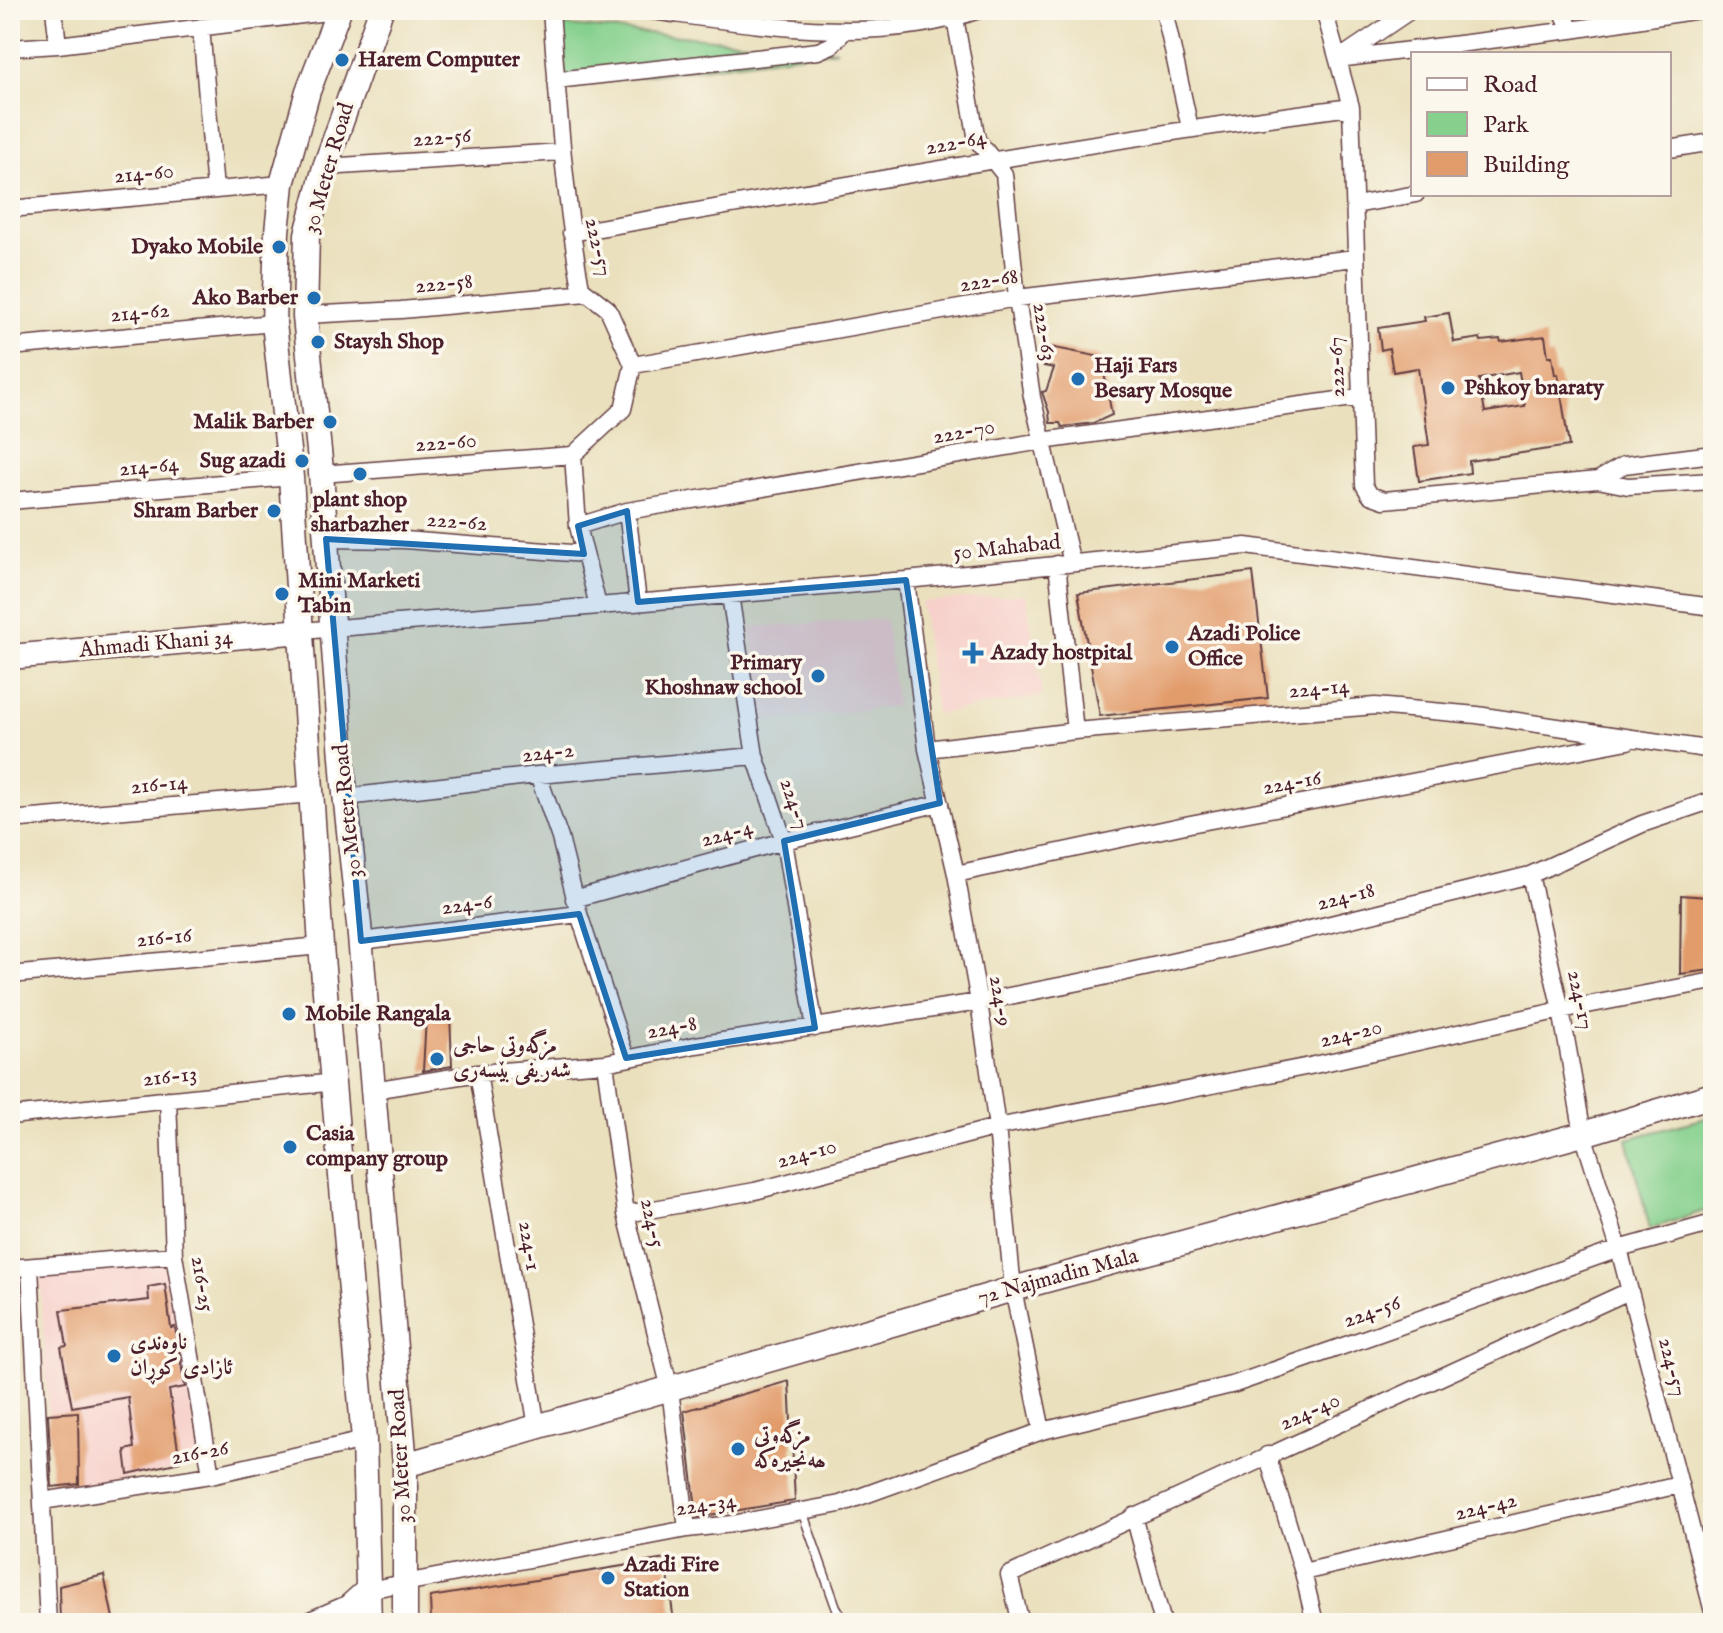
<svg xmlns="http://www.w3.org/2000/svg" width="1723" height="1633" viewBox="0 0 1723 1633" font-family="'IM FELL English',Amiri,serif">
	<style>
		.built { fill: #f7d0cb }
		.green { fill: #85d08d; stroke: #68785c; stroke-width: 2 }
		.building { fill: #e29b6a; fill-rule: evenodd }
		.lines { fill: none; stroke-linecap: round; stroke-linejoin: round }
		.lane-casing { stroke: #623c41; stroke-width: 11 }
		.street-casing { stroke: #623c41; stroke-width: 19 }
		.secondary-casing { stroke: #623c41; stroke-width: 27 }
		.lane { stroke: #fff; stroke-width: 8 }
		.street { stroke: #fff; stroke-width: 16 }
		.secondary { stroke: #fff; stroke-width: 24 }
		.marked { fill: #1f6fb2; fill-opacity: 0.2; stroke: #1f6fb2; stroke-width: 6; stroke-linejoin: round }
		.poi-dot { fill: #1f6fb2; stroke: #fbf7ec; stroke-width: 3 }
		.labels { text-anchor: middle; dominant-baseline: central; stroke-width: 7; stroke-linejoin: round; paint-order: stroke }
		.poi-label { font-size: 22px; font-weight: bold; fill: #4a1f2b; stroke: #fbf7ec; text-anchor: start }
		.street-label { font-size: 22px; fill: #4a1f2b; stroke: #fbf7ec }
	</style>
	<rect width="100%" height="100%" fill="#fbf7ec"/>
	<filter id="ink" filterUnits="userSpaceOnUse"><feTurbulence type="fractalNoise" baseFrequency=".0125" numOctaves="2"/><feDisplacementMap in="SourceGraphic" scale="16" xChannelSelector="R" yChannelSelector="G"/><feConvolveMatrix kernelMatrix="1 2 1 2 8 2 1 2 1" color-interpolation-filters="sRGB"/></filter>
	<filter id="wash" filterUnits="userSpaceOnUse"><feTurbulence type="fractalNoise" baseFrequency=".006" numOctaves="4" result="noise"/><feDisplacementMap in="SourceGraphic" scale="32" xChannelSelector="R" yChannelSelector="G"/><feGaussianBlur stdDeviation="1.8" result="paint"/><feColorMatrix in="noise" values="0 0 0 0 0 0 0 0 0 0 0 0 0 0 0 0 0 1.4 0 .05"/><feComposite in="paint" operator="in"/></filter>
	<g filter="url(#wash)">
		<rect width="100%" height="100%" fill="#eae0bd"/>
		<path class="built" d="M1026 594 1042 696 936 714 921 602Z
			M885 619 897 706 763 722 750 627Z
			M170 1262 200 1466 52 1491 40 1272Z"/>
		<path class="green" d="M559 25 837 50 566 86Z
			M1713 1116V1208L1650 1229 1627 1139Z"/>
		<g id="blocks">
			<path class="building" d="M1449 313 1454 342 1480 338 1481 341 1500 339 1501 342 1545 336 1548 356H1552L1555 375 1558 374 1569 446 1469 461 1470 473 1419 481 1414 447 1429 445 1418 368 1393 372 1389 348 1381 350 1378 328 1425 321 1424 317ZM1519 372 1525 406 1485 412 1479 379Z
				M1050 347 1101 357 1112 415 1094 423 1062 427 1060 423H1050L1049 412 1042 392 1046 391 1054 368 1044 366 1048 361 1044 357Z
				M1253 572 1268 698 1100 716 1078 593Z
				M1681 895 1707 897 1711 970 1680 974Z
				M450 1013 452 1066 423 1071 426 1017Z
				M165 1284 171 1328 175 1327 185 1387 169 1390 180 1462 128 1474 125 1450 134 1448 128 1397 72 1407 61 1347 67 1346 61 1310 149 1300 148 1287Z
				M789 1381 795 1501 697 1517 684 1411Z
				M78 1412 79 1484 52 1487 48 1414Z
				M666 1559 674 1623H431L430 1597Z
				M104 1575 114 1623H60L59 1586Z"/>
		</g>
	</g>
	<g filter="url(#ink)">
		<use href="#blocks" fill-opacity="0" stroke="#623c41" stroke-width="2"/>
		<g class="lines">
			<defs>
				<path id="lane" d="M802 1511 836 1607 846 1623"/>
				<path id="street" d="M54 10 58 45
					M551 10C558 103 564 195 581 288L608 309 633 365 623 409 573 455
					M645 10C753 24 873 47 979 10
					M1164 10 1190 128
					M1324 10 1351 107 1364 485 1370 495 1384 500 1598 480 1628 486 1713 481
					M1562 10 1571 30
					M955 18 977 140 1004 174 1017 298 1032 397 1072 563
					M201 27 215 190
					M10 48 58 45 327 12 338 13
					M1343 56 1411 10
					M1338 59 1571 30 1699 10
					M556 80 818 51 832 45 845 30
					M1669 149 1713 142
					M325 167 561 152
					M1355 205 1416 194
					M10 209 282 184
					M571 233C831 188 1089 141 1351 107
					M305 315 401 310 587 293
					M10 347 274 323
					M633 365 1017 298 1355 258
					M573 455 578 526 598 606
					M321 474 573 455
					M1598 480 1624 465 1713 454
					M10 501 291 477
					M627 511 638 602
					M578 526 627 511 1042 441 1360 397
					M326 539 405 540 584 554
					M1057 564 1075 731
					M906 580 927 749 956 874 979 1002 997 1127 1013 1289 1042 1431
					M730 595 755 756 784 841 815 1028
					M302 631 906 580 1246 546 1713 607
					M927 749 1075 731 1375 706 1477 715 1713 750
					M538 775 560 838 579 914 626 1058
					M346 797 538 775 755 756
					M10 820 312 794
					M956 874 1190 824 1628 741
					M1530 875 1561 1010 1583 1134 1619 1249 1713 1612
					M574 899 784 841 940 803
					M361 941 579 914
					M10 975 321 946
					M605 1063 626 1214 670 1389 687 1529
					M478 1073 537 1427
					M373 1090 478 1073 605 1063 696 1045 979 1002 1085 981 1225 950 1530 875 1642 824 1713 800
					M168 1099 174 1255 211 1475
					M10 1116 335 1082
					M626 1214 755 1191 997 1127 1310 1066 1561 1010 1713 981
					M30 1267 48 1623
					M10 1268 174 1255
					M1267 1455 1303 1572 1315 1623
					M42 1501 211 1475 364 1440
					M1134 1516 1163 1623
					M1303 1572 1679 1485
					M368 1590 687 1529 732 1524 840 1504 1042 1431 1235 1384 1619 1249 1713 1223
					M1021 1623 1009 1575 1629 1291"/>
				<path id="secondary" d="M339 10 308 91 282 184 277 232 274 323 291 477 321 946 364 1440 369 1623
					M381 10 325 167 307 234 305 317 320 460 344 784 359 925 405 1465V1623
					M10 657 302 631
					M405 1465 1013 1289 1583 1134 1713 1095
					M313 1623 348 1608 368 1590"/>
			</defs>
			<use href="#lane" class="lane-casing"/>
			<use href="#street" class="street-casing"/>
			<use href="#secondary" class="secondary-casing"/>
			<use href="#lane" class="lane"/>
			<use href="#street" class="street"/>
			<use href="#secondary" class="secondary"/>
		</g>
	</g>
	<path class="marked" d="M627 511 638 602 906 580 940 803 784 841 815 1028 626 1058 579 914 361 941 326 539 584 554 578 526Z"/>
	<g class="poi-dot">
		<circle cx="342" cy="60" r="8"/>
		<circle cx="279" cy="247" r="8"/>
		<circle cx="314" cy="298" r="8"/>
		<circle cx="318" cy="342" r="8"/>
		<circle cx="1078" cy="379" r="8"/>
		<circle cx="1448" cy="388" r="8"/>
		<circle cx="330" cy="422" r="8"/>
		<circle cx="302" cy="461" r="8"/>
		<circle cx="360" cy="474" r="8"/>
		<circle cx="274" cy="511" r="8"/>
		<circle cx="282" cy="594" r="8"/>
		<circle cx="1172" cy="647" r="8"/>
		<path d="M969 641h8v8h8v8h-8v8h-8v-8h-8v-8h8z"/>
		<circle cx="818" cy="676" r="8"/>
		<circle cx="289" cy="1014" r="8"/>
		<circle cx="437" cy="1059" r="8"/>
		<circle cx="290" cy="1147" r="8"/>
		<circle cx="114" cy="1356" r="8"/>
		<circle cx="738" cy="1449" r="8"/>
		<circle cx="608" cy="1578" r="8"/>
	</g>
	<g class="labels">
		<g class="poi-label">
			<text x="358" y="60">Harem Computer</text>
			<text x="263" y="247" text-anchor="end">Dyako Mobile</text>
			<text x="298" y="298" text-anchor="end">Ako Barber</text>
			<text x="334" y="342">Staysh Shop</text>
			<text x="1094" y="366">Haji Fars<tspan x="1094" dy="25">Besary Mosque</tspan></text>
			<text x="1464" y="388">Pshkoy bnaraty</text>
			<text x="314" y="422" text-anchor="end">Malik Barber</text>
			<text x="286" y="461" text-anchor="end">Sug azadi</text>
			<text x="360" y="500" text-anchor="middle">plant shop<tspan x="360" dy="25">sharbazher</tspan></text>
			<text x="258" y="511" text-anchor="end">Shram Barber</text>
			<text x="298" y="581">Mini Marketi<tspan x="298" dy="25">Tabin</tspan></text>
			<text x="1188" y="634">Azadi Police<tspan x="1188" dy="25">Office</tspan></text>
			<text x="991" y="653">Azady hostpital</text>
			<text x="802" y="663" text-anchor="end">Primary<tspan x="802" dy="25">Khoshnaw school</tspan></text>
			<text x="305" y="1014">Mobile Rangala</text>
			<text x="453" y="1046">مزگەوتی حاجی<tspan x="453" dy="25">شەریفی بێسەری</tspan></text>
			<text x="306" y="1134">Casia<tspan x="306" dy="25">company group</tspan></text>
			<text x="130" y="1343">ناوەندی<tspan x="130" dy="25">ئازادی کوڕان</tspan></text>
			<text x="754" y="1436">مزگەوتی<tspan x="754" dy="25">ھەنجیرەکە</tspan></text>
			<text x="624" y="1565">Azadi Fire<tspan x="624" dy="25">Station</tspan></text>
		</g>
		<g class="street-label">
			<text transform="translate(442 138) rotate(-4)">222-56</text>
			<text transform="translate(956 143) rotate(-10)">222-64</text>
			<text transform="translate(329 168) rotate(-74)">30 Meter Road</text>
			<text transform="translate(144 174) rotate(-5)">214-60</text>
			<text transform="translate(598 247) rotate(77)">222-57</text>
			<text transform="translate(989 281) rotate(-9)">222-68</text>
			<text transform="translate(444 284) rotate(-5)">222-58</text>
			<text transform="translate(140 313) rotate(-5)">214-62</text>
			<text transform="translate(1044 332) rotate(81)">222-63</text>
			<text transform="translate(1337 367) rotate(-92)">222-67</text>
			<text transform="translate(964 432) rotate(-10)">222-70</text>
			<text transform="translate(446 443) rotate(-4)">222-60</text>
			<text transform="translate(149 467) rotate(-5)">214-64</text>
			<text transform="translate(457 522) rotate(4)">222-62</text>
			<text transform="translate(1007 548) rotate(-6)">50 Mahabad</text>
			<text transform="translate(156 644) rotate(-5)">Ahmadi Khani 34</text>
			<text transform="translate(1319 689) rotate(-5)">224-14</text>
			<text transform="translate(548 753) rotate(-6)">224-2</text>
			<text transform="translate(1292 783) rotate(-10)">224-16</text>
			<text transform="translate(159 785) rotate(-5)">216-14</text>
			<text transform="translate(794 804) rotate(72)">224-7</text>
			<text transform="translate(348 811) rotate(-96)">30 Meter Road</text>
			<text transform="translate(727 834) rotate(-15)">224-4</text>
			<text transform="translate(1346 897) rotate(-14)">224-18</text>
			<text transform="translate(467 905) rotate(-7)">224-6</text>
			<text transform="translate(164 938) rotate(-5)">216-16</text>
			<text transform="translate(1580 1000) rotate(78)">224-17</text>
			<text transform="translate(1000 1001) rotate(81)">224-9</text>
			<text transform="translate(672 1028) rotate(-10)">224-8</text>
			<text transform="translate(1351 1034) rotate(-13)">224-20</text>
			<text transform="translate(170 1077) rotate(-6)">216-13</text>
			<text transform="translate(807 1154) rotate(-15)">224-10</text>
			<text transform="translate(652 1223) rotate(78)">224-5</text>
			<text transform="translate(529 1246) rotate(81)">224-1</text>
			<text transform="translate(1058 1277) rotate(-15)">72 Najmadin Mala</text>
			<text transform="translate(202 1284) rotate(81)">216-25</text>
			<text transform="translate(1372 1312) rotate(-19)">224-56</text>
			<text transform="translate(1672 1367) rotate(76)">224-57</text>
			<text transform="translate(1310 1412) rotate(-24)">224-40</text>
			<text transform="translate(200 1453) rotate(-10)">216-26</text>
			<text transform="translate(401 1456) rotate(-93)">30 Meter Road</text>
			<text transform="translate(706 1505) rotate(-8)">224-34</text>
			<text transform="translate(1486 1507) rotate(-13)">224-42</text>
		</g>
	</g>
	<rect width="1723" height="1633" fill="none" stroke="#fbf7ec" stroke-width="40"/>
	<rect x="1411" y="52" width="260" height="144" fill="#fbf7ec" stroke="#b4a19f" stroke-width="2"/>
	<rect x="1427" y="78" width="40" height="12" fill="#ffffff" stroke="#b4a19f" stroke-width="2"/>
	<text x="1483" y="92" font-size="24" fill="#4a1f2b">Road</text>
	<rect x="1427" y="112" width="40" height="24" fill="#85d08d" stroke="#b4a19f" stroke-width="2"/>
	<text x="1483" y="132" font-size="24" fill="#4a1f2b">Park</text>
	<rect x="1427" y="152" width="40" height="24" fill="#e29b6a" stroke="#b4a19f" stroke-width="2"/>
	<text x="1483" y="172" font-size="24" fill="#4a1f2b">Building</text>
</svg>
